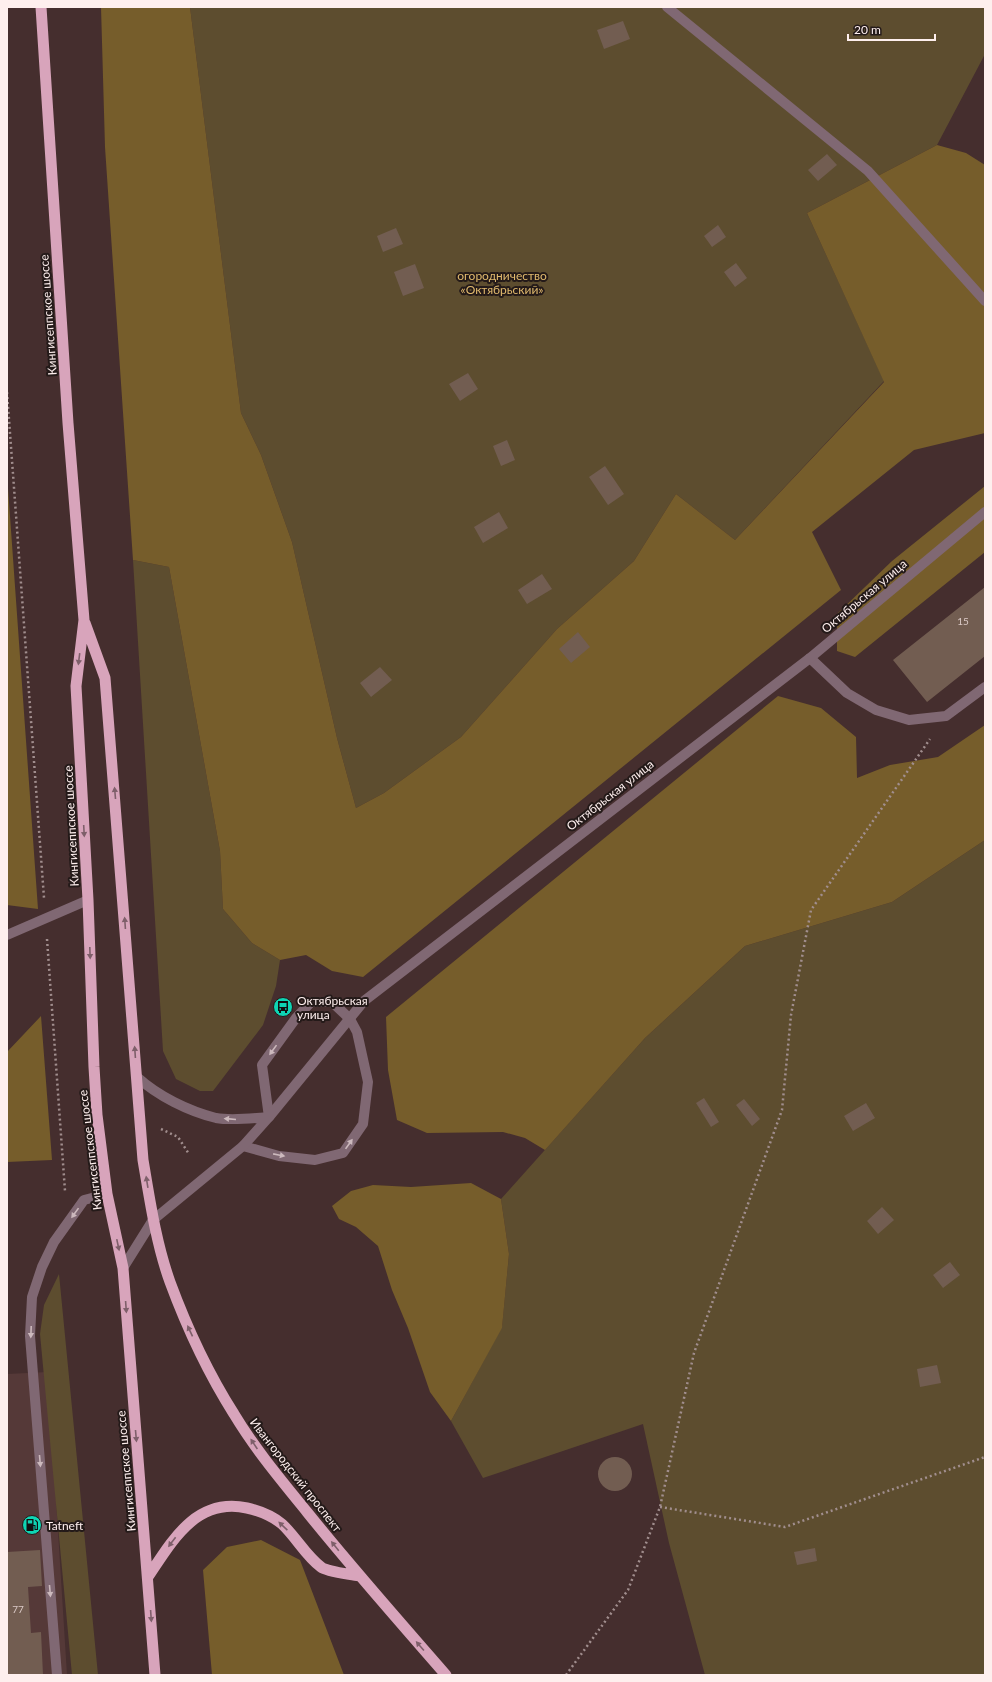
<svg xmlns="http://www.w3.org/2000/svg" width="992" height="1682" viewBox="0 0 992 1682" font-family="Lato,sans-serif">
	<style>
		.built { fill: #553938 }
		.green { fill: #5d4d2f }
		.forest { fill: #765d2b }
		.building { fill: #725d51 }
		.lines { fill: none; stroke-linecap: round; stroke-linejoin: round }
		.path { stroke: #a18e8e; stroke-width: 2.5; stroke-dasharray: 2 3; stroke-linecap: butt }
		.service { stroke: #806873; stroke-width: 10 }
		.minor { stroke: #806873; stroke-width: 10 }
		.trunk { stroke: #d8a4bb; stroke-width: 11 }
		.oneway { fill: #7e5f6a }
		.oneway2 { fill: #ccb9bd }
		.labels { text-anchor: middle; dominant-baseline: central; stroke-width: 4; stroke-linejoin: round; paint-order: stroke }
		.number-label { font-size: 10px; fill: #dbcac7 }
		.park-label { font-size: 12px; fill: #e1ba6e; stroke: #241a19 }
		.street-label { font-size: 12px; fill: #feefee; stroke: #241a19 }
		.poi-label { font-size: 12px; fill: #feefee; stroke: #241a19; text-anchor: start }
	</style>
	<rect width="100%" height="100%" fill="#452e2e"/>
	<path class="built" d="M48 1372 67 1675H7V1374Z"/>
	<path class="green" d="M190 7H985V54L937 145 807 213 884 381 735 540 676 494 634 561 557 629 461 737 384 793 356 808 337 738 292 542 261 455 241 413Z
		M133 560 169 567 220 851 223 909 252 943 280 960 276 986 263 1025 213 1091H200L176 1079 163 1051Z
		M985 840V1675H705L669 1543 643 1424 483 1478 451 1421 502 1327 509 1254 501 1199 645 1038 745 946 892 902Z
		M59 1274 98 1675H72L40 1334 44 1305Z"/>
	<path class="forest" d="M101 7H190L241 413 261 455 292 542 337 738 356 808 384 793 461 737 557 629 634 561 676 494 735 540 884 382 807 213 937 145 966 153 985 165V433L914 450 812 532 841 590 363 977 332 971 306 955 280 960 252 943 223 909 220 851 169 567 133 560 105 147Z
		M7 474 38 909 7 905Z
		M985 486V552L855 657 837 651V614L892 561Z
		M778 696 821 708 856 737 857 778 890 765 938 757 985 725V840L892 902 745 946 645 1038 545 1150 525 1138 503 1132 427 1133 397 1120 388 1070 386 1017Z
		M41 1016 52 1160 7 1162V1052Z
		M471 1183 501 1199 509 1254 502 1328 451 1421 430 1392 408 1328 392 1290 378 1246 356 1227 339 1219 332 1206 351 1191 373 1185 411 1187Z
		M261 1540 300 1560 344 1675H212L203 1570 227 1547Z"/>
	<path class="building" d="M623 21 630 39 604 49 597 30Z
		M827 154 837 165 818 181 808 170Z
		M718 225 726 237 712 247 704 236Z
		M396 228 403 244 383 252 377 236Z
		M736 263 747 278 735 287 724 272Z
		M415 264 424 288 403 296 394 272Z
		M468 373 478 389 460 401 449 384Z
		M507 440 515 460 501 466 493 446Z
		M605 466 624 494 608 505 589 477Z
		M499 512 508 528 483 543 474 527Z
		M542 574 552 589 527 604 518 590Z
		M985 587V656L927 702 893 660Z
		M578 632 590 647 571 663 559 649Z
		M380 667 392 680 371 697 360 683Z
		M704 1098 719 1122 711 1127 696 1103Z
		M744 1099 760 1119 752 1126 736 1105Z
		M866 1103 875 1118 853 1131 844 1116Z
		M882 1207 894 1220 878 1234 867 1221Z
		M950 1262 960 1275 943 1288 933 1275Z
		M937 1365 941 1383 920 1387 917 1369Z
		M598 1474a17 17 0 1 1 34 0a17 17 0 1 1-34 0Z
		M815 1548 817 1561 797 1565 794 1552Z
		M40 1550 42 1586 28 1587 31 1633 41 1632 43 1675H7V1552Z"/>
	<g class="lines">
		<path class="path" d="M7 392 44 898
			M47 939 65 1191
			M161 1129 178 1137 189 1154
			M660 1507 785 1527 985 1457
			M566 1675 628 1590 660 1507 694 1353 782 1110 791 1015 811 910 930 739"/>
		<path class="service" d="M667 7 868 171 985 301
			M810 658 847 693 876 710 909 720 946 716 985 687
			M7 935 88 900
			M243 1146 279 1156 315 1160 343 1153 363 1124 368 1082 357 1032 350 1019 332 1002H311L296 1018 262 1065 269 1117
			M57 1675 30 1336 32 1297 42 1267 54 1242 84 1200 107 1194"/>
		<path class="minor" d="M137 1077C158 1096 188 1111 216 1118 233 1121 252 1118 269 1117
			M123 1268 153 1220 243 1146 269 1117 364 1001 810 658 985 512"/>
		<path class="trunk" d="M41 7 68 423 84 620 76 686 88 900 94 1067 97 1115 107 1194 123 1268 155 1675
			M85 623 105 678 143 1160C150 1201 156 1243 170 1282 187 1328 208 1373 234 1414 255 1449 281 1480 307 1512 352 1568 399 1621 446 1675
			M148 1577C172 1541 196 1497 247 1508 260 1511 272 1516 282 1524 296 1537 306 1556 321 1567 327 1572 350 1574 359 1576"/>
	</g>
	<defs><path id="oneway-solid" d="M-6-.8H1V-3.2L6.5 0L1 3.2V.8H-6Z"/></defs>
	<g class="oneway">
		<use href="#oneway-solid" transform="translate(79 659) rotate(97)"/>
		<use href="#oneway-solid" transform="translate(115 793) rotate(-95)"/>
		<use href="#oneway-solid" transform="translate(84 831) rotate(87)"/>
		<use href="#oneway-solid" transform="translate(125 923) rotate(-94)"/>
		<use href="#oneway-solid" transform="translate(90 953) rotate(88)"/>
		<use href="#oneway-solid" transform="translate(135 1052) rotate(-94)"/>
		<use href="#oneway-solid" transform="translate(147 1182) rotate(-99)"/>
		<use href="#oneway-solid" transform="translate(118 1245) rotate(78)"/>
		<use href="#oneway-solid" transform="translate(126 1307) rotate(86)"/>
		<use href="#oneway-solid" transform="translate(190 1331) rotate(-115)"/>
		<use href="#oneway-solid" transform="translate(136 1436) rotate(85)"/>
		<use href="#oneway-solid" transform="translate(254 1444) rotate(-124)"/>
		<use href="#oneway-solid" transform="translate(283 1526) rotate(-137)"/>
		<use href="#oneway-solid" transform="translate(172 1542) rotate(127)"/>
		<use href="#oneway-solid" transform="translate(335 1546) rotate(-129)"/>
		<use href="#oneway-solid" transform="translate(151 1616) rotate(86)"/>
		<use href="#oneway-solid" transform="translate(420 1646) rotate(-131)"/>
	</g>
	<g class="oneway2">
		<use href="#oneway-solid" transform="translate(273 1050) rotate(126)"/>
		<use href="#oneway-solid" transform="translate(230 1119) rotate(-175)"/>
		<use href="#oneway-solid" transform="translate(349 1144) rotate(-55)"/>
		<use href="#oneway-solid" transform="translate(279 1155) rotate(11)"/>
		<use href="#oneway-solid" transform="translate(75 1213) rotate(126)"/>
		<use href="#oneway-solid" transform="translate(31 1332) rotate(92)"/>
		<use href="#oneway-solid" transform="translate(40 1461) rotate(85)"/>
		<use href="#oneway-solid" transform="translate(50 1591) rotate(85)"/>
	</g>
	<defs>
		<symbol id="bus-disc" viewBox="-11 -11 22 22"><circle r="9.5" fill="#0ed5b4" stroke="#241a19"/><path d="M-5-6H5V4H4V6H2V4H-2V6H-4V4H-5ZM-3.5-4V0h7V-4ZM-3.5 1.2v1.5H-2V1.2ZM2 1.2v1.5H3.5V1.2Z" fill="#111"/></symbol>
		<symbol id="fuel-disc" viewBox="-11 -11 22 22"><circle r="9.5" fill="#0ed5b4" stroke="#241a19"/><path d="M-5.5-6h7V0h2V4h1.3V-2.5L3-4.5l.8-.8L6-3V5H2.5V1h-1V6h-7ZM-4.2-4.7v3.2H.2V-4.7Z" fill="#111"/></symbol>
	</defs>
	<g fill-rule="evenodd">
		<use href="#bus-disc" x="272" y="996" width="22" height="22"/>
		<use href="#fuel-disc" x="21" y="1514" width="22" height="22"/>
	</g>
	<g class="labels">
		<g class="number-label">
			<text x="963" y="621">15</text>
			<text x="18" y="1609">77</text>
		</g>
		<g class="park-label">
			<text x="502" y="275">огородничество<tspan x="502" dy="14">«Октябрьский»</tspan></text>
		</g>
		<g class="street-label">
			<text transform="translate(48 315) rotate(-94)">Кингисеппское шоссе</text>
			<text transform="translate(864 596) rotate(-40)">Октябрьская улица</text>
			<text transform="translate(610 795) rotate(-38)">Октябрьская улица</text>
			<text transform="translate(71 826) rotate(-93)">Кингисеппское шоссе</text>
			<text transform="translate(90 1150) rotate(-97)">Кингисеппское шоссе</text>
			<text transform="translate(126 1471) rotate(-95)">Кингисеппское шоссе</text>
			<text transform="translate(296 1475) rotate(52)">Ивангородский проспект</text>
		</g>
		<g class="poi-label">
			<text x="297" y="1000">Октябрьская<tspan x="297" dy="14">улица</tspan></text>
			<text x="46" y="1525">Tatneft</text>
		</g>
	</g>
	<rect width="992" height="1682" fill="none" stroke="#feefee" stroke-width="16"/>
	<path d="M848 34v6h87v-6" fill="none" stroke="#feefee" stroke-width="2"/>
	<text x="854" y="34" font-size="12" fill="#feefee" stroke="#241a19" stroke-width="3" paint-order="stroke">20 m</text>
</svg>
